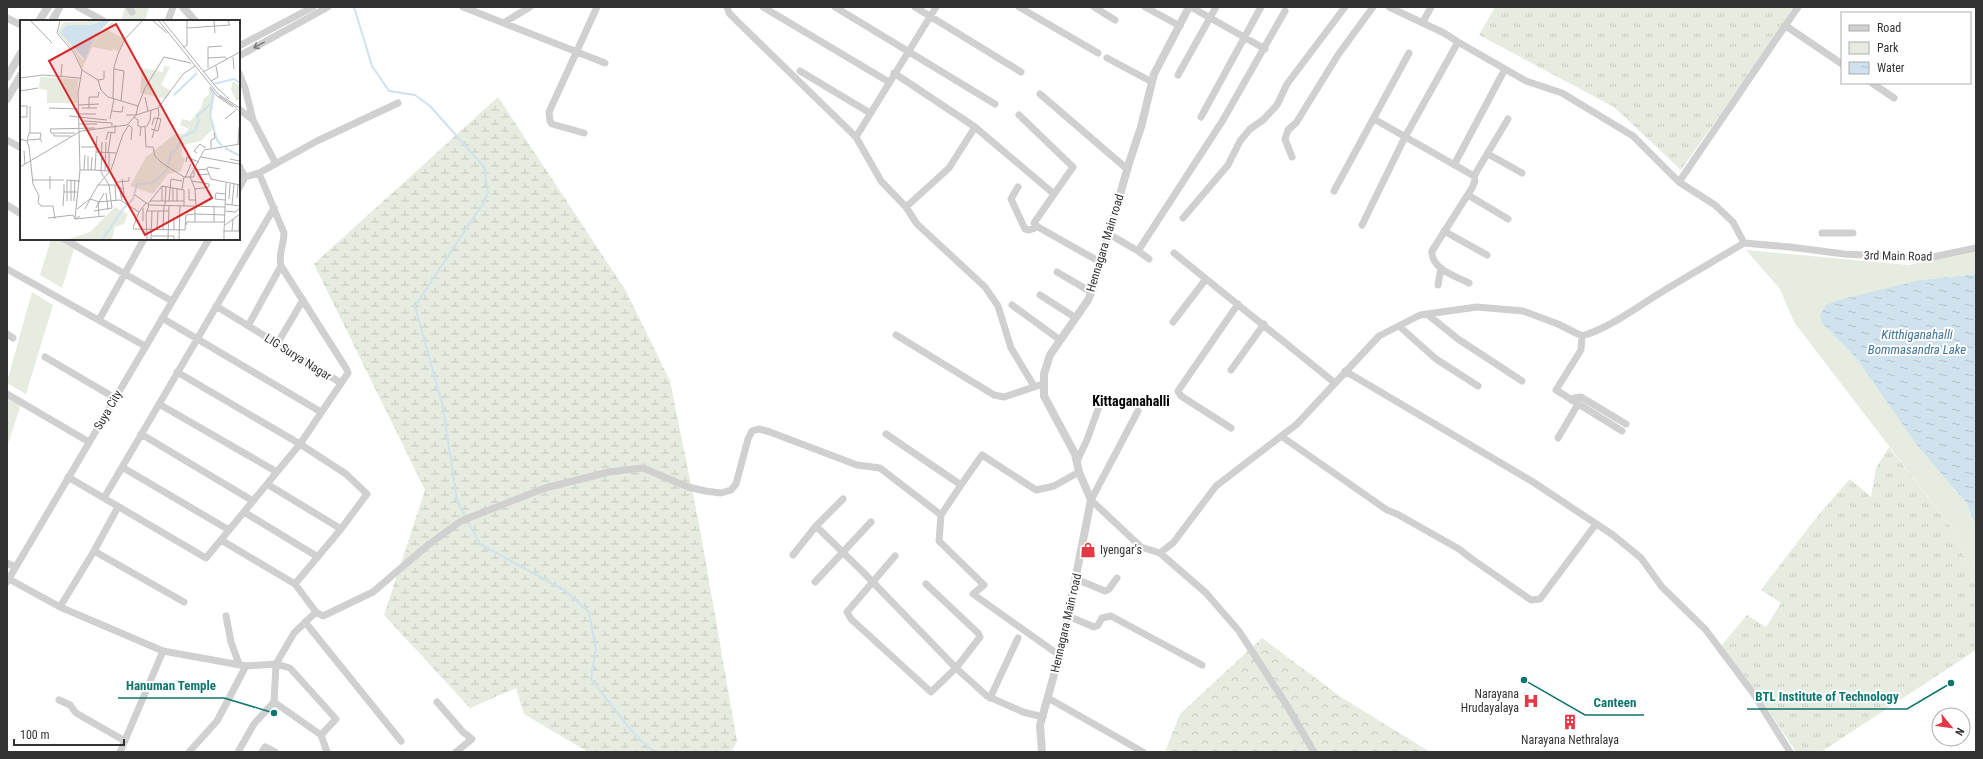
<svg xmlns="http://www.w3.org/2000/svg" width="1983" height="759" viewBox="0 0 1983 759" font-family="'Roboto Condensed',sans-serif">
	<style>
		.grass { fill: url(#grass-tufts) }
		.forest { fill: url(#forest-crowns) }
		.wetland { fill: url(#wetland-marsh) }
		.park { fill: #e6ecdf }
		.water { fill: url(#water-ripples) }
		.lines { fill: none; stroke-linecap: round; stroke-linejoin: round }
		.stream { stroke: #cfe2ee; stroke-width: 2 }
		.minor { stroke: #d0d0d0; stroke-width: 7 }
		.tertiary { stroke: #d0d0d0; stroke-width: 8 }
		.oneway { stroke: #7a7a7a }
		.labels { text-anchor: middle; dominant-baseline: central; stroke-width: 4; stroke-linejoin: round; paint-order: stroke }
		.street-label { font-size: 12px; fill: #333; stroke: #fff }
		.poi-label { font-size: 12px; fill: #333; stroke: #fff; text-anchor: start }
		.water-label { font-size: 13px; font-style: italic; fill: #3f7597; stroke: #fff }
		.quarter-label { font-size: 14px; font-weight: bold; fill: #000; stroke: #fff }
		.inset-river { fill: none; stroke: #cfe2ee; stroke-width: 2 }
		.inset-road { fill: none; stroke: #adadad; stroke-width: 1 }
		.view { fill: #d62828; fill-opacity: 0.15; stroke: #d62828; stroke-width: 2 }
		.inset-edge { fill: none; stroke: #333; stroke-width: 2 }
		.leader { fill: none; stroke: #0f766e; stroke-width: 1.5 }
		.callout-dot { fill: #0f766e; stroke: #fff; stroke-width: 1.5 }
		.callout-label { font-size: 13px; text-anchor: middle; font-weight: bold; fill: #0f766e; stroke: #fff; stroke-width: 4; stroke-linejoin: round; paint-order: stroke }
	</style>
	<defs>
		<pattern id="grass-tufts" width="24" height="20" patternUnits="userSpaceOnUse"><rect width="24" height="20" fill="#e6ecdf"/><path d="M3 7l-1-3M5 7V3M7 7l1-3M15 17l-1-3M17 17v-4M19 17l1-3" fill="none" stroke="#c6cbc0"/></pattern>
		<pattern id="forest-crowns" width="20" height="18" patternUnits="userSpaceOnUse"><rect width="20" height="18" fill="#e6ecdf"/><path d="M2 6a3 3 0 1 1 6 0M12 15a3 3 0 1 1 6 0" fill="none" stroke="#c6cbc0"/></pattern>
		<pattern id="wetland-marsh" width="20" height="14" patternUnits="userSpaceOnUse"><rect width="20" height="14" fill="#e6ecdf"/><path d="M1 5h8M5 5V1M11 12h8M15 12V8" fill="none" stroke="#c6cbc0"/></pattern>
		<pattern id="water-ripples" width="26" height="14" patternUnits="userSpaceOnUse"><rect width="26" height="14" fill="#cfe2ee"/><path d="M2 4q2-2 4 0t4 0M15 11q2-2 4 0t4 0" fill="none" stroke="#b2c2cd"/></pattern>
	</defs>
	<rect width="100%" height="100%" fill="#fff"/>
	<path class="grass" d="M1495 7H1793L1780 30 1681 170 1614 107 1479 35Z
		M1889 447 1954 531 1976 587V650L1821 752H1796L1755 690 1721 646 1747 615 1766 627 1781 603 1761 590 1815 519 1850 479 1871 497 1876 468Z"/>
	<path class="forest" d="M1262 638 1341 697 1430 752H1165L1180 714Z"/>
	<path class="wetland" d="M498 97 626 291 670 381 700 529 737 741 731 752H588L524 714 516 688 470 708 384 615 425 490 314 264Z"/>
	<path class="park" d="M125 7H149L145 21H121Z
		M51 239H77L62 288 40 275Z
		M1746 250 1908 265 1976 252V274L1920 280 1822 323 1856 358 1916 444 1967 504 1976 526V587L1954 531 1794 322 1780 289Z
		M32 292 53 305 26 394 7 383V382Z
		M7 396 21 404 7 447Z"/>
	<path class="water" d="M1976 274V526L1967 504 1916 444 1856 358 1822 323 1820 316 1826 305 1839 300 1920 280Z"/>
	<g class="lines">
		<path class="stream" d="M354 7 372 66 389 91 415 95 430 106 484 167 488 193 484 202 415 306 443 407 457 501 480 544 564 590 589 612 596 649 591 679C611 704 629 732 654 752"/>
		<path class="minor" d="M78 7 104 21
			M129 7 132 12
			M463 7 605 63
			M727 7 729 13 740 24 856 137 881 181 906 207 917 224 985 287 998 306 1011 348 1034 386
			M763 7 889 82
			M835 7 995 104
			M915 7 1021 72
			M1019 7 1098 53
			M1094 7 1115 20
			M1145 7 1180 26
			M1191 7 1265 49
			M56 14 60 7
			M7 18 21 25
			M168 21 173 7
			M505 22 530 7
			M1423 22 1431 7
			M1786 26 1842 64
			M239 46 313 7
			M239 56 328 7
			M1107 58 1152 82
			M800 71 870 113
			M239 73 245 88 253 120 276 164
			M894 73 975 127 1054 194
			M1178 75 1216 7
			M1872 83 1894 98
			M1040 94 1127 169
			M239 109 253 120
			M1019 115 1073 167 1034 223 1038 227 1100 262
			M1201 117 1261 7
			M1374 119 1474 176 1475 181 1472 188 1432 251C1431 269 1455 276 1469 283
			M584 133 552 124 550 121 549 112 597 7
			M856 137 936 7
			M7 140 21 148
			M1488 154 1522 173
			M1292 157 1285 139 1288 130 1296 123 1338 55 1373 7
			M1454 165 1505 69
			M239 166 245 177
			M1474 176 1508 119
			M1679 182 1798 7
			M1018 187 1011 199 1025 229 1029 230 1038 227
			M239 188 245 177 259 173 317 141 398 103
			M1334 191 1409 53
			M1468 195 1508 219
			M7 205 21 214
			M906 207 949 168 975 127
			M1183 218 1228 165 1240 141 1250 129 1263 120 1277 105 1287 84 1345 7
			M1362 225 1405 137 1458 42
			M1444 231 1487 255
			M1822 233H1853
			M1109 234 1138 251 1223 120 1285 11
			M64 239 172 301
			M1744 243 1790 247 1844 254 1928 258 1976 248
			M1138 251 1149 259
			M1174 253 1335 383
			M7 269 145 346
			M1057 272 1091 292
			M1438 285 1441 268
			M1040 295 1076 318
			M1012 305 1060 340
			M216 306 341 383
			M1427 314 1458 339 1522 381
			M162 318 321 412
			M99 320 144 239
			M1173 322 1206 279
			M248 326 281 266
			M1399 326 1436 359 1478 386
			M7 334 13 338
			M896 335 994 395 1004 397 1043 384
			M1582 336 1581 350 1556 390 1622 431
			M277 344 303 300
			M45 357 115 398
			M1231 370 1264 324
			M1345 371 1533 482 1613 535 1641 558 1662 587 1705 629 1753 693 1790 752
			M177 372 300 444 346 474 367 494 341 529 295 584
			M7 394 89 442
			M1571 400 1574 398 1581 397 1626 424
			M159 404 277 472
			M1138 411 1091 500 1141 547 1160 553 1173 543 1216 486 1297 424 1379 336 1420 315 1477 307 1523 311 1558 324 1582 336C1611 327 1634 309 1660 293 1687 276 1716 260 1744 243L1733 222 1715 205 1679 182 1633 136 1562 93 1526 81 1458 42 1444 33 1389 7
			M1231 428 1181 396 1178 391 1238 304
			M141 434 253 501
			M886 434 961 485 941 515 939 541 984 585 973 594 1059 655
			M1281 436 1387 510 1397 514 1459 549 1472 559 1531 600 1540 599 1596 524
			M1558 438 1578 404
			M1077 461 1087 440 1102 398
			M122 467 229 530
			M68 477 206 558 300 444 348 373 346 368 281 266C278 253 284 245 284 233L259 173
			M267 484 341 529
			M961 485 982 455 1036 490 1054 486 1079 472
			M104 498 274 208
			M244 512 318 557
			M816 526 863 572 956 668 987 696 1023 712 1043 717
			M221 540 295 584 316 612 294 633 276 664 274 702 321 735 327 752
			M94 551 118 507
			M1160 553 1206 593 1239 631 1286 704 1314 752
			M793 555 816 526 843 499
			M895 556 847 612 851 619 931 692 956 668 980 637 978 633 926 584
			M7 563 15 567
			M9 579 60 607 163 651 246 666 276 664 290 668 336 719 321 735
			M1076 579 1105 591 1109 589 1117 578
			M7 582 209 239
			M815 582 871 522
			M60 607 94 551 184 602
			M316 612 323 616 373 592 428 545 461 521 545 488 609 472 643 468 688 487 705 491 721 493 731 490 736 484 748 439 752 431 759 429 770 432 857 465 880 468 941 515
			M226 616 231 642 239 664
			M1068 616 1094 627 1098 625 1102 618 1111 616 1202 665
			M305 622 401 741
			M990 698 1018 638
			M1048 698 1143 752
			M59 700 70 705 76 713 125 741
			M437 702 463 732 472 739 456 752
			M120 752 163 651
			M189 752 217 721 246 666
			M238 752 254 724 274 702
			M262 752 265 747 275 752"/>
		<path class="tertiary" d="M183 7 195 21
			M39 21 48 7
			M52 21 56 14
			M7 77 21 53
			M7 99 21 75
			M1042 752 1040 725 1062 646 1091 500 1079 472 1075 454 1044 396V374L1050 355 1088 300 1094 286 1129 163 1141 127 1154 74 1189 7"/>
	</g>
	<defs><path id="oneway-shaft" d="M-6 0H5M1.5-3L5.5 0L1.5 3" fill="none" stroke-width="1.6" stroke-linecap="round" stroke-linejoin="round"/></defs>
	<use class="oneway" href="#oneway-shaft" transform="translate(259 45) rotate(151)"/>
	<defs>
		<symbol id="shop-bare" viewBox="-9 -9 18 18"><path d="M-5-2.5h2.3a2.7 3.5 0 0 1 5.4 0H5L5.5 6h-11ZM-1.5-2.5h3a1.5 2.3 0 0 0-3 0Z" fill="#e63946" stroke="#fff" stroke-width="2.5" paint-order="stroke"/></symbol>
		<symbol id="hospital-bare" viewBox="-9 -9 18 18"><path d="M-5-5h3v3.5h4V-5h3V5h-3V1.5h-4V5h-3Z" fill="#e63946" stroke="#fff" stroke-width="2.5" paint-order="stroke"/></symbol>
		<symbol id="building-bare" viewBox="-9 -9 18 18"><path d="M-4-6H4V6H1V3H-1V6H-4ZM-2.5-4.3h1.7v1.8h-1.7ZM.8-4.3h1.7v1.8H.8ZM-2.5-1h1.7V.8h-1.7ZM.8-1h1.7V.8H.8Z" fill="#e63946" stroke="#fff" stroke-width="2.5" paint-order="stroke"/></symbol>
	</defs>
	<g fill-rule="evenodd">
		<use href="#shop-bare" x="1077" y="539" width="22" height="22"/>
		<use href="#hospital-bare" x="1520" y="690" width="22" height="22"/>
		<use href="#building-bare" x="1559" y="711" width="22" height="22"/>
	</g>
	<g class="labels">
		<g class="street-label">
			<text transform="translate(1105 243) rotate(-73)">Hennagara Main road</text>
			<text transform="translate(1898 256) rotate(1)">3rd Main Road</text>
			<text transform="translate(298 357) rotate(32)">LIG Surya Nagar</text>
			<text transform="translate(108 410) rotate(-60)">Suya City</text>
			<text transform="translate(1066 623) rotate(-77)">Hennagara Main road</text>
		</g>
		<g class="poi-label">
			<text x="1100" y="550">Iyengar's</text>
			<text x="1519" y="694" text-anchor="end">Narayana<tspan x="1519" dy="14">Hrudayalaya</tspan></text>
			<text x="1570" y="740" text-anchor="middle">Narayana Nethralaya</text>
		</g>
		<g class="water-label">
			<text x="1917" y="334">Kitthiganahalli<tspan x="1917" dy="15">Bommasandra Lake</tspan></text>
		</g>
		<g class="quarter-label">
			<text x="1131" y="401">Kittaganahalli</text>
		</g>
	</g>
	<g transform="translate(20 20)">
		<rect width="220" height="220" fill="#fff"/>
		<path d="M86 9 105 19 98 32 94 29 92 31 73 27 77 17ZM20 57 58 59 57 83H27V70L19 69ZM213 61 220 66V79L216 81 211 69Z" fill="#e6ecdf"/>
		<path d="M144 46 150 47 141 65 151 71 146 79 120 73 122 48 143 52Z" fill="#e6ecdf"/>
		<path d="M189 68 195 76 191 95 195 107 181 121 163 125 161 136 165 139 161 151 148 154 133 174 110 166 126 137 155 114H164L169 109 160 105 162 99 170 101 173 98 181 88 184 78 189 75ZM95 187 108 194 104 204 95 207 92 219H49L70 212Z" fill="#e6ecdf"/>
		<path d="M82 1 70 5H47L41 11 63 40 74 17 93 1V5L77 17 62 49 56 34 38 13 39 9 44 2Z" fill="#e6ecdf"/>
		<path d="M82 1H90L74 17 65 40 40 12 47 5H70Z" fill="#cfe2ee"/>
		<path class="inset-river" d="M193 64 214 59 220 63M154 75 177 53M192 85 190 96 197 120 202 126M205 128 220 136M83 219 103 189 113 179 117 164 132 163 147 150 151 133 156 130 162 117 175 111 179 100 177 96 192 83 193 74 190 68"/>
		<path class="inset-road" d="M11 1 32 23M40 1 37 13 54 33 62 50M133 1 147 13M139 1 198 74 220 88M143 1 196 67 209 79M194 1 195 13M167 8 210 5 208 1M164 27 167 25V1M213 37 214 49M188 38 205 37 207 39M188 48V27L202 26M94 49 104 51 101 81M183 52 220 32M41 56 42 44M0 58 23 55 60 58M78 60 84 59V51M191 61 198 57 196 46M190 67 197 76 213 87M0 71 18 68M199 76 217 88M125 77 128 91M93 79 94 47 98 34 105 19 122 1M58 85 79 84M0 86H7V97H0M118 86 125 68 144 37 171 43M29 88 58 89M62 88H77M69 88V77H78L79 72M92 91 102 92 103 86M59 94H76M49 96 87 100M114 97 118 100V106L121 107M90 99 94 79M205 99 217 89M64 101 92 103V106M59 104H77M109 105 112 108 111 120M125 107 126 127H133L135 136 142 143 164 157M131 109 138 111 141 99 134 98 132 105M10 113V86M55 113H31L30 109 75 108M34 114V116H51M120 116 121 107 127 106 130 100 131 90M132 118 139 94 138 88M0 119 7 121 9 127 13 164 19 176 18 182 21 186H33L35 199M8 120 20 119 22 122M86 120 88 112 95 113V105M7 121 9 113H21L20 119M218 124 219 107M61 127H76M191 128V120L195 118 194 113M4 131 5 144M76 132 96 133M88 133 91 113M177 133 174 131 180 124 186 128M181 137 219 144 220 141M210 139 219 141 220 138M166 142 167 137 179 142M0 147 61 111 107 105 116 95 138 88 163 54 175 46M187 149 191 159 220 165M60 150 58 73 62 50 78 60 81 70 88 77 118 86 116 95H106M64 150 65 135M68 150V136M71 150 72 137M75 150 89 151V133M175 150 187 149 188 147 200 149M178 150V155L189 154M85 151 86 122M165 158 171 144M13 160H44M172 161 189 164V167L175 169M97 162 109 161V157M44 164V172H57M78 165 91 150 103 114 109 105M95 165 96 181M142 166 164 170V186M99 167 102 180M30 169V156M162 169 164 157H174V151M169 169V180H176M86 173 88 190M115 175 129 185 205 187M101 178 104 174 102 159M217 178 218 165M209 179 210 164M205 180 195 179 196 173 205 174M47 181V160L60 161M51 181V160M54 181 55 160M130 181H164M142 181V166M149 181 151 159 162 161M153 181V168M157 181V168M78 182 100 180 119 192M78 182 79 196M128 184 142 166M205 184 220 186M145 185 146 167M212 185 214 164M43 186 44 171M175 186V194L205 195M176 186 175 169 170 157 184 130 220 124M76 188 84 173M57 189 70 179 78 165H95L103 169M65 189 70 179 80 182M74 191 92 188 89 165 81 152 82 122M127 191H149M205 191 215 192 220 188M53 195 55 199 85 196M60 196 55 199 60 150H75L77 116M28 198 53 195M123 201V188M194 202V186M166 205 167 202H205M205 205 220 194M113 208 119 192 126 183M113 209 165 210 166 195 175 194V202M137 209 138 191M143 210 144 185M154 210V197M212 211 213 199M219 211 220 179M204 212 206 163M131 216H154V219M127 219 126 194 129 185M131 219 132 191M148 219 149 185M159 219 160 185M204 219V211H220"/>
		<path class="view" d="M96 4 192 178 125 215 29 41Z"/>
		<rect width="220" height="220" class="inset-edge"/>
	</g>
	<path class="leader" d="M274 713L224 698H118M1951 683L1907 709H1747M1524 680L1585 715H1644"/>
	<g class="callout-dot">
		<circle cx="274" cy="713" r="4"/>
		<circle cx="1951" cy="683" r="4"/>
		<circle cx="1524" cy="680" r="4"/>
	</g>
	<g class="callout-label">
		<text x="171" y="690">Hanuman Temple</text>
		<text x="1827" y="701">BTL Institute of Technology</text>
		<text x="1615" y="707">Canteen</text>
	</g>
	<rect width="1983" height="759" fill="none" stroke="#333333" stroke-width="16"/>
	<rect x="1841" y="12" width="130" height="72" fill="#ffffff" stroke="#adadad"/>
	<rect x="1849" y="25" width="20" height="6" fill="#d0d0d0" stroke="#adadad"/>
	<text x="1877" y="32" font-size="12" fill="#333333">Road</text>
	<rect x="1849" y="42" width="20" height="12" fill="#e6ecdf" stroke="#adadad"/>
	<text x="1877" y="52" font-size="12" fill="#333333">Park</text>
	<rect x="1849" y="62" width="20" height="12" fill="url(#water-ripples)" stroke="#adadad"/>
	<text x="1877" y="72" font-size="12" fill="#333333">Water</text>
	<g transform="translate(1951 727) rotate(119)"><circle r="19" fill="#ffffff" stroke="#adadad"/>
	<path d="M0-3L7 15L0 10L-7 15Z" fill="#e63946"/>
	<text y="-6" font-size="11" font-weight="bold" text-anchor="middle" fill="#333333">N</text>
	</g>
	<path d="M14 739v6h110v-6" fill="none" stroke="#333333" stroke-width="2"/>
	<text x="20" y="739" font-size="12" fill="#333333" stroke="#ffffff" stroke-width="3" paint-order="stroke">100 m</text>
</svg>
